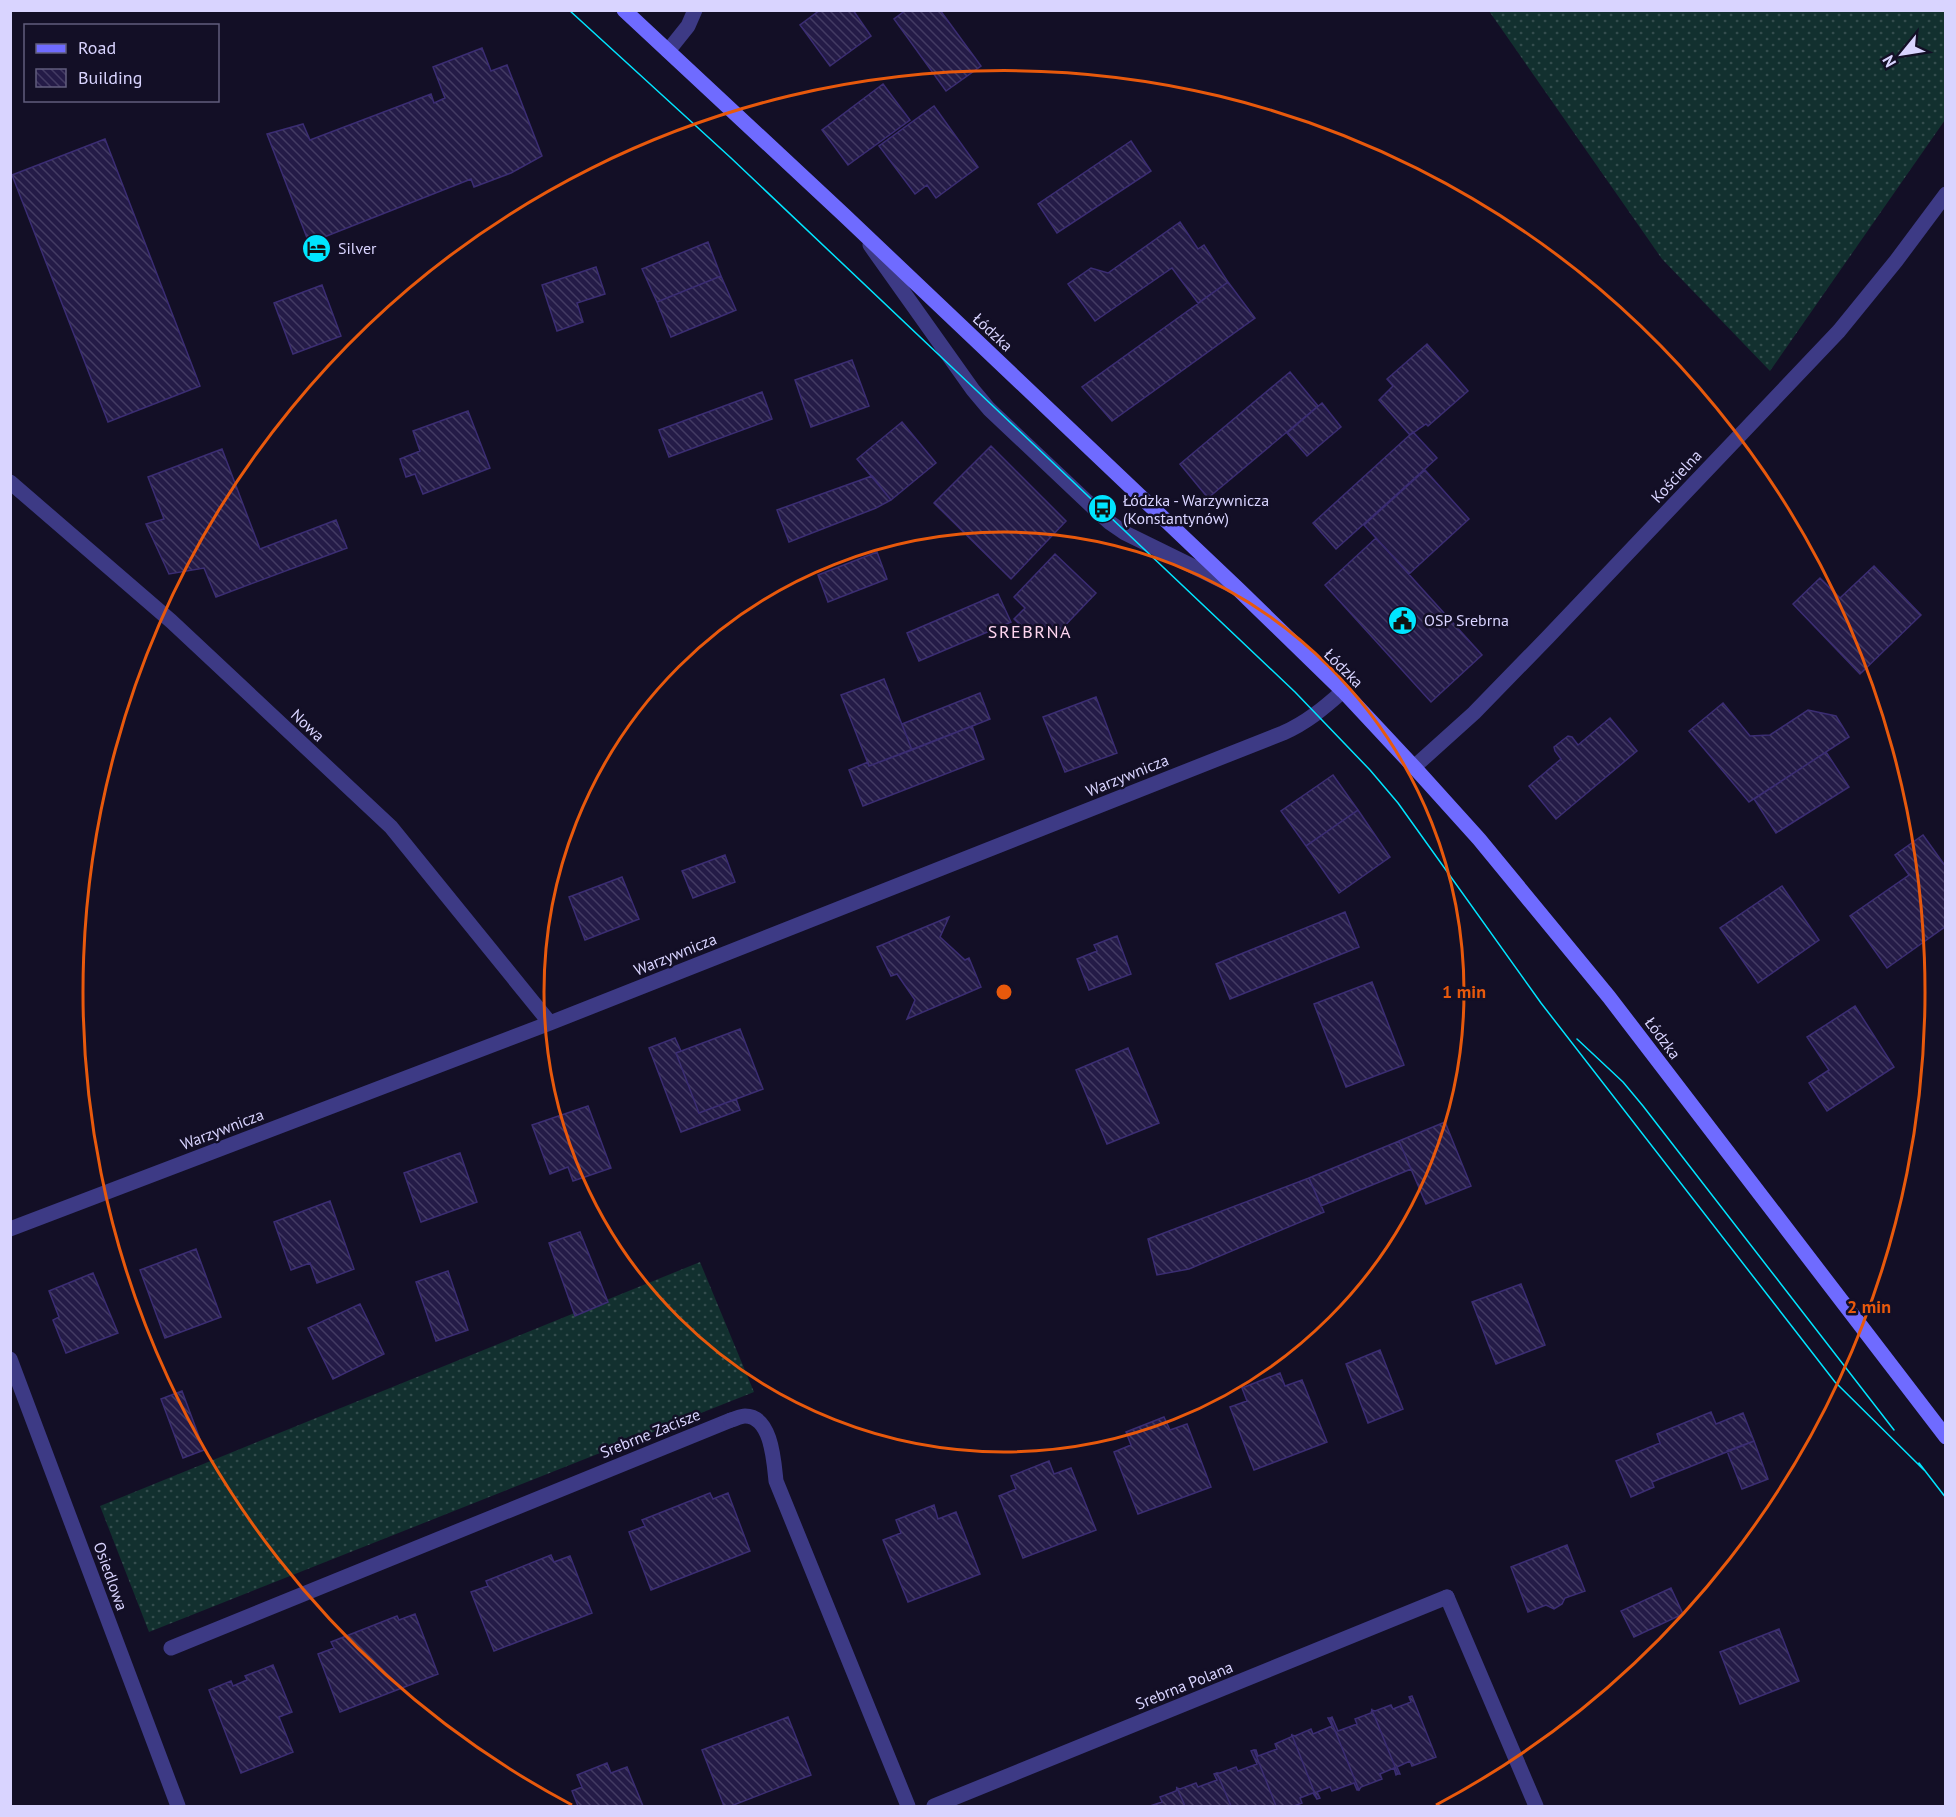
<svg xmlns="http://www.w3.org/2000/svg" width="1956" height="1817" viewBox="0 0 1956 1817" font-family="'PT Sans',sans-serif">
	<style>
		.grass { fill: url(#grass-dots) }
		.building { fill: url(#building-back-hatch); stroke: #3b2d73; stroke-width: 1.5 }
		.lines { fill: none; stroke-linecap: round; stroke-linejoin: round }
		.service { stroke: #3d3a85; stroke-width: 15 }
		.minor { stroke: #3d3a85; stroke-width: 15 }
		.tertiary { stroke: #3d3a85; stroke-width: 15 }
		.secondary { stroke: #6f6bff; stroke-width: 15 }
		.tram { stroke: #00e5ff; stroke-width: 1.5 }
		.ring { fill: none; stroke: #e8590c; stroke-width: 3 }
		.labels { text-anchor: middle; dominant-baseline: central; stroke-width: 5; stroke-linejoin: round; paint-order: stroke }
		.poi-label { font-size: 16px; fill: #d9d4ff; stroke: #130f26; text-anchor: start }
		.street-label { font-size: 16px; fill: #d9d4ff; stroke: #130f26 }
		.neighbourhood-label { font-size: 18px; letter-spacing: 1.5px; fill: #ffd6f0; stroke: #130f26 }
		.centre { fill: #e8590c; stroke: #130f26; stroke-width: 3 }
		.ring-label { font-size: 18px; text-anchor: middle; font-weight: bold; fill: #e8590c; stroke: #130f26; stroke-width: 5; stroke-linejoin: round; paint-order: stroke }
	</style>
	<defs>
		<pattern id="grass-dots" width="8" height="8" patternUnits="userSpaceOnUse" patternTransform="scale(1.5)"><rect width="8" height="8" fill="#12302f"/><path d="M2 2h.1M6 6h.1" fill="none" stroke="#344d4e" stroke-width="1.8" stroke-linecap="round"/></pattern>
		<pattern id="building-back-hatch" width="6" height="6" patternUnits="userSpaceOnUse" patternTransform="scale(1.5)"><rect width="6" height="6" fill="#241b47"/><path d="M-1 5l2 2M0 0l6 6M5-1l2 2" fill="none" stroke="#433b63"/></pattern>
	</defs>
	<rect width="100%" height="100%" fill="#130f26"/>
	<path class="grass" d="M1489 11H1945V120L1770 371 1662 259Z
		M700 1262 754 1392 149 1632 100 1506Z"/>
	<path class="building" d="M820 10H853L871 36 830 66 800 25Z
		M906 10H940L981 66 946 91 894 19Z
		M482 48 491 71 507 65 542 156 511 173 474 187 471 179 309 243 267 134 303 124 310 140 431 94 434 103 445 98 433 67Z
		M883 84 910 120 848 165 822 130Z
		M934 106 978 167 936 198 927 185 915 194 879 146Z
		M105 139 200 386 108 422 12 175Z
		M1131 141 1151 171 1057 233 1038 204Z
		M1180 222 1198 249 1204 245 1228 282 1198 303 1172 268 1095 321 1068 284 1091 268 1108 273Z
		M708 242 721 276 657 302 642 269Z
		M596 267 605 294 577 303 583 322 557 331 542 285Z
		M721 276 736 310 671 337 657 302Z
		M1228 282 1255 318 1112 421 1082 387Z
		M322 285 341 336 293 354 274 303Z
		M1427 344 1468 391 1428 426 1426 424 1410 435 1379 400 1393 386 1387 379Z
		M852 360 869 406 811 427 795 380Z
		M1290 372 1318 406 1208 498 1180 464Z
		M762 392 772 419 669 457 659 430Z
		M1322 403 1341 427 1307 456 1287 433Z
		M468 411 490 468 423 494 415 474 406 477 400 459 420 451 413 431Z
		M902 422 936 463 891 500 857 459Z
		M1413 432 1437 458 1336 549 1313 523Z
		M991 446 1066 521 1011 579 934 503Z
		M222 449 260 549 336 520 347 548 216 597 204 568 169 574 146 524 164 519 148 477Z
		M1425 470 1469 519 1409 574 1364 525Z
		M872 476 891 500 876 508 789 542 777 510Z
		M1376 538 1482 655 1431 702 1325 585Z
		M877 552 887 579 828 602 818 575Z
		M1055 554 1096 593 1055 636 1045 626 1034 638 1014 619 1025 608 1014 597Z
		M1874 566 1921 615 1860 674 1793 604 1820 578 1840 598Z
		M998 594 1011 622 919 661 907 633Z
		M884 679 912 750 869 766 841 695Z
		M980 693 990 719 912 750 902 724Z
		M1096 697 1117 753 1065 772 1043 717Z
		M1723 703 1750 736 1770 735 1808 710 1836 716 1849 737 1749 802 1689 731Z
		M1610 718 1637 751 1556 819 1529 786 1561 759 1555 751 1554 747 1568 736 1572 737 1578 745Z
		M972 726 984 759 863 806 849 770 868 762 869 766Z
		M1826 752 1849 787 1776 833 1754 799Z
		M1333 775 1358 810 1306 846 1281 811Z
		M1358 810 1390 857 1339 893 1306 846Z
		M1923 835 1946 867V926L1887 968 1850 916 1909 875 1895 855Z
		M725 855 735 882 693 898 682 871Z
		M622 877 639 919 585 940 569 897Z
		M1782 886 1819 940 1758 983 1720 928Z
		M1345 912 1359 947 1230 999 1216 964Z
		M949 917 940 937 965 960 969 958 981 987 907 1019 915 1000 897 974 891 976 877 947Z
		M1117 936 1131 974 1089 990 1077 959 1097 951 1094 945Z
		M1372 982 1404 1065 1346 1087 1314 1004Z
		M1855 1006 1894 1067 1827 1111 1809 1083 1829 1070 1807 1037Z
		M740 1029 763 1089 699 1113 676 1053Z
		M675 1038 681 1051 676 1053 699 1113 736 1099 740 1110 681 1132 649 1048Z
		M1128 1048 1159 1123 1107 1144 1076 1070Z
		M588 1106 611 1168 573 1181 568 1167 550 1174 532 1125Z
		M1445 1122 1471 1186 1426 1204 1399 1141Z
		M1399 1141 1411 1169 1321 1206 1309 1178Z
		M460 1153 477 1202 421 1222 404 1173Z
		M1309 1178 1324 1212 1189 1269 1157 1275 1148 1239Z
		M330 1201 354 1269 317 1283 310 1263 291 1270 274 1222Z
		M580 1232 608 1302 575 1316 549 1243Z
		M196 1249 221 1317 165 1338 140 1270Z
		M448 1271 468 1330 436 1341 416 1282Z
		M93 1273 118 1333 66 1353 53 1320 59 1317 49 1291Z
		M1521 1284 1545 1345 1496 1364 1472 1302Z
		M360 1304 384 1354 333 1379 308 1328Z
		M1380 1350 1403 1409 1368 1423 1346 1364Z
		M1280 1373 1285 1386 1302 1380 1327 1442 1254 1470 1230 1407 1247 1401 1242 1388Z
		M182 1391 204 1450 183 1458 161 1399Z
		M1711 1412 1716 1424 1743 1413 1754 1441 1652 1482 1654 1487 1631 1497 1616 1461 1660 1443 1657 1434Z
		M1164 1417 1170 1430 1187 1424 1211 1487 1138 1514 1114 1452 1131 1445 1126 1432Z
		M1754 1441 1768 1479 1742 1489 1727 1451Z
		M1049 1461 1054 1474 1071 1468 1096 1530 1023 1558 999 1496 1016 1489 1011 1476Z
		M710 1493 713 1499 728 1493 750 1551 651 1590 629 1532 645 1526 642 1520Z
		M934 1505 938 1519 956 1512 980 1574 908 1602 883 1540 901 1533 896 1520Z
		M1567 1545 1585 1591 1565 1598 1562 1604 1554 1609 1546 1605 1528 1612 1511 1567Z
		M551 1555 554 1562 570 1556 592 1613 494 1651 471 1592 488 1586 486 1581Z
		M1671 1588 1683 1614 1634 1637 1621 1611Z
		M415 1614 438 1674 340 1712 318 1654 334 1648 331 1642 397 1616 399 1620Z
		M1779 1629 1799 1681 1740 1704 1720 1652Z
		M273 1665 292 1712 279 1717 293 1752 241 1773 209 1690 231 1681 233 1686 247 1680 245 1676Z
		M1412 1696 1436 1757 1412 1766 1410 1761 1397 1767 1400 1774H1398L1372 1710 1375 1711 1391 1705 1393 1709 1411 1702 1409 1697Z
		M1372 1710 1398 1774 1396 1775 1394 1768 1380 1774 1382 1779 1361 1787 1359 1790 1330 1718 1332 1717 1338 1731 1357 1724 1355 1719 1371 1713Z
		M788 1717 811 1775 731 1806H724L702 1750Z
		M1328 1718H1330L1359 1790H1357L1354 1783 1332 1791 1330 1787 1317 1792 1320 1798 1317 1799 1292 1735 1295 1736 1311 1729 1313 1734 1332 1726Z
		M1292 1735 1317 1799 1313 1793 1300 1798 1302 1803 1294 1806H1276L1254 1750H1256L1258 1756 1277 1749 1275 1744 1291 1737Z
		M1254 1750 1276 1806H1231L1217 1773H1220L1236 1767 1238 1771 1257 1764 1251 1751Z
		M607 1763 611 1773 627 1767 643 1806H578L572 1791 582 1787 577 1775Z
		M1217 1773 1231 1806H1185L1177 1788 1180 1789 1196 1783 1198 1787 1217 1780 1214 1774Z
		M1177 1788 1185 1806H1150L1162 1802 1160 1797 1176 1791Z"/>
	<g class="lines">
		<path class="service" d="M870 245 973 390 989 409 1098 512 1109 522 1125 533 1233 586
			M1447 1597 1536 1806
			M171 1648 731 1420"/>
		<path class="minor" d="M668 51 688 26 695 10
			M10 482 171 621 391 827 550 1023
			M10 1229 550 1023 1283 733C1306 723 1324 708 1343 691
			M10 1359 178 1806
			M731 1420C735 1419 741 1416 745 1416 772 1416 774 1463 776 1481L908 1806
			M934 1806 1447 1597"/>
		<path class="tertiary" d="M1414 767 1474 713 1548 637 1839 331 1896 261 1946 194"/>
		<path class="secondary" d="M624 10 844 215 1238 589 1343 691 1414 767 1479 839 1609 997 1946 1437"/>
		<path class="tram" d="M569 10 731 158 1295 692 1370 770 1398 803 1541 1003 1835 1382 1924 1470
			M1577 1039 1623 1082 1643 1106 1894 1430
			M1919 1463 1946 1498"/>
	</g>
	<g class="ring">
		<circle cx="1004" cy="992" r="460"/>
		<path d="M572 1805A921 921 0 1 1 1436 1805"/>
	</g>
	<defs>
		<symbol id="hotel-disc" viewBox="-11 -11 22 22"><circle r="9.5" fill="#00e5ff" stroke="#130f26"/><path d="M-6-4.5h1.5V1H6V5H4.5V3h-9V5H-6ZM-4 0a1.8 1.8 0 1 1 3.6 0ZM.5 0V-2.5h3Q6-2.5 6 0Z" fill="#111"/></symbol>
		<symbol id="bus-disc" viewBox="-11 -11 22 22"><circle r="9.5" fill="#00e5ff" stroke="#130f26"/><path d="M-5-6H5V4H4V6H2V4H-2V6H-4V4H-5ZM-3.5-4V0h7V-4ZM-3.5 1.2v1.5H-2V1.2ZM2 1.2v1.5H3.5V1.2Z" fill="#111"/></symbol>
		<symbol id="civic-disc" viewBox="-11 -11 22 22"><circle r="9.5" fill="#00e5ff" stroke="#130f26"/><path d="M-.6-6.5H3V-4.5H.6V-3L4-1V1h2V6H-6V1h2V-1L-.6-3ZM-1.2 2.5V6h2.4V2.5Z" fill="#111"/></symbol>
	</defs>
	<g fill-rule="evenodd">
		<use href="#hotel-disc" x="300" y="232" width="33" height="33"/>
		<use href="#bus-disc" x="1086" y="492" width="33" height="33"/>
		<use href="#civic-disc" x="1386" y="604" width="33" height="33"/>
	</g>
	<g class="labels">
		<g class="poi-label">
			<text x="338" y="248">Silver</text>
			<text x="1123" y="500">Łódzka - Warzywnicza<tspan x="1123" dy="18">(Konstantynów)</tspan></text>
			<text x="1424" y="620">OSP Srebrna</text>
		</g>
		<g class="street-label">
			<text transform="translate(993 332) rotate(43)">Łódzka</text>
			<text transform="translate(1676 476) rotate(-47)">Kościelna</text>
			<text transform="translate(1344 668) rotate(45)">Łódzka</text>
			<text transform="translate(308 725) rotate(43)">Nowa</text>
			<text transform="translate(1127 775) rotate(-22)">Warzywnicza</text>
			<text transform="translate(675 954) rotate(-22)">Warzywnicza</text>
			<text transform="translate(1663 1038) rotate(53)">Łódzka</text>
			<text transform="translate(222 1129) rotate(-21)">Warzywnicza</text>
			<text transform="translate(650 1433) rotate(-22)">Srebrne Zacisze</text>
			<text transform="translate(111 1576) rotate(70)">Osiedlowa</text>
			<text transform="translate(1184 1685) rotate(-22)">Srebrna Polana</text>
		</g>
		<g class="neighbourhood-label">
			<text x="1030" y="631">SREBRNA</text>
		</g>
	</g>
	<circle cx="1004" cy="992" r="9" class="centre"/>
	<g class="ring-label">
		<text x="1464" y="998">1 min</text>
		<text x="1869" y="1313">2 min</text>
	</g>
	<rect width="1956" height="1817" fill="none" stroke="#d9d4ff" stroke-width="24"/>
	<rect x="24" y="24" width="195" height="78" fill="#130f26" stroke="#625e7d" stroke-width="1.5"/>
	<rect x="36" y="44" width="30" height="9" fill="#6f6bff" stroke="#625e7d" stroke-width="1.5"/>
	<text x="78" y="54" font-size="18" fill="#d9d4ff">Road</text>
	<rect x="36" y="69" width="30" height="18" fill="url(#building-back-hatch)" stroke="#625e7d" stroke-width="1.5"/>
	<text x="78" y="84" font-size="18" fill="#d9d4ff">Building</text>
	<g transform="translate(1902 54) rotate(240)" stroke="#130f26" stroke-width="4.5" paint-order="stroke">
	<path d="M0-4.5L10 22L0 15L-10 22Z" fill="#d9d4ff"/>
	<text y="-9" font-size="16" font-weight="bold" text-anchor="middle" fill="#d9d4ff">N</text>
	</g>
</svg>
